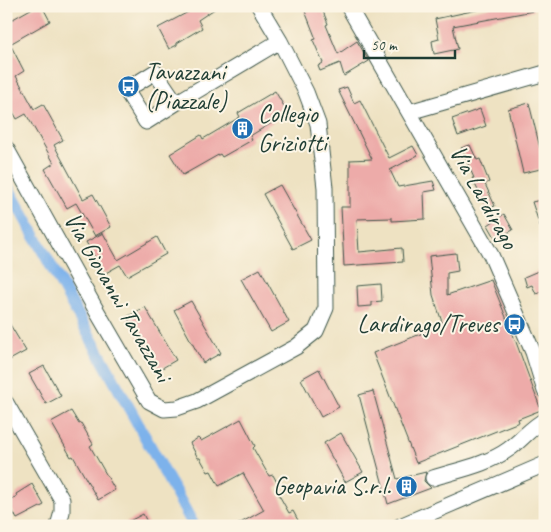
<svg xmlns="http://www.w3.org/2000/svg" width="551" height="532" viewBox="0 0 551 532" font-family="Caveat,sans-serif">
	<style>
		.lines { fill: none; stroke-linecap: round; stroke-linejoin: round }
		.canal { stroke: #7db2eb; stroke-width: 12 }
		.building { fill: #edaba9 }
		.minor-casing { stroke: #3e5649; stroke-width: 17 }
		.minor { stroke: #fff; stroke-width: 15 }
		.labels { text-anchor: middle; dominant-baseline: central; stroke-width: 4; stroke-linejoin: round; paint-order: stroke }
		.poi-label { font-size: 25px; fill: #1f3d34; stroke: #fcf5e5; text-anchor: start }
		.street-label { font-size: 25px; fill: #1f3d34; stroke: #fcf5e5 }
	</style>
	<rect width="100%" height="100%" fill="#fcf5e5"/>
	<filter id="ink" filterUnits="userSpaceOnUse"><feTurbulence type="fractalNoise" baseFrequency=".02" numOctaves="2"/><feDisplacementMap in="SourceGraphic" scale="10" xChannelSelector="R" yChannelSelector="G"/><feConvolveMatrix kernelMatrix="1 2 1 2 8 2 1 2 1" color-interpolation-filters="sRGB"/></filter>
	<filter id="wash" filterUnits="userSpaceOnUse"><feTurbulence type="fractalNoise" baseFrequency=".0096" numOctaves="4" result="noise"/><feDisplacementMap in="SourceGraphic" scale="20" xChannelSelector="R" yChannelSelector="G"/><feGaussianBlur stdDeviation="1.12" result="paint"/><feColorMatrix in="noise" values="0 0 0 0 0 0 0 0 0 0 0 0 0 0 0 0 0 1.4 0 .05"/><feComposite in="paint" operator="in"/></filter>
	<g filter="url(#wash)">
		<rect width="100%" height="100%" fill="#eee2c2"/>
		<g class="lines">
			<path class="canal" d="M6 184 194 526"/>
		</g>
		<g id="blocks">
			<path class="building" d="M36 6H42L50 21 10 44 24 71 16 76 34 109 43 104 63 140 54 145 83 199 93 194 111 227 95 236 76 203 67 208 45 169 54 163 26 114 17 119 6 99V23Z
				M190 6H219L198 20 202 28 177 43V45L169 49 158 28 192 10Z
				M303 6H321L328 24 326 25 338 54 357 41 369 61 344 76 340 63 320 71 318 66 323 63 313 40 316 39Z
				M495 6H533V11L453 26 458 49 434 54 432 41 439 39 435 19Z
				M347 87 354 103 360 100 389 158 413 146 418 155 390 170 398 187 433 181 436 190 424 192 425 219 392 221V218L357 219 359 252 402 248 403 262 344 266 341 207H350V160L372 159 338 90Z
				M275 91 288 113 250 136 252 140 222 157 220 154 183 175 170 154 201 135 203 139 240 117 238 113Z
				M529 103 540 148 545 147V168L523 173 508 109Z
				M480 109 486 126 458 136 452 119Z
				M470 145 477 160 480 159 489 182 485 184 495 206 487 209 472 178H474L461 148Z
				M280 185 311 240 293 249 263 194Z
				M545 199V234L543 235 532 202Z
				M504 214 513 230 496 239 488 225Z
				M103 233 118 260 157 237 166 254 127 276 120 265 104 274 86 242Z
				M456 253 458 271 447 273V295L491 280 516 342 541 410 518 419 519 422 416 463 373 353 443 325 433 295 429 256Z
				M545 268V291L536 294 532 285 527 287 524 277Z
				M260 269 289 322 271 332 241 279Z
				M381 284 382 301 372 302V306L358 307 357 286Z
				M191 301 221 353 203 363 174 310Z
				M145 307 176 360 157 371 127 317Z
				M6 318 26 351 6 362Z
				M44 366 61 396 46 404 29 374Z
				M319 369 339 407 321 417 301 379Z
				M373 391 397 479 426 472 424 481 431 488 388 504 359 395Z
				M71 411 79 424 81 423 93 444 90 446 115 490 98 500 73 456 71 457 51 422Z
				M241 419 255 446 253 448 269 476 273 475 279 486 275 488 289 513 293 511 301 526H235L264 510 243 473 219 486 211 471 208 472 200 458H198L190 443 198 438 201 441Z
				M341 433 363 472 345 482 324 443Z
				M32 484 44 505 17 519 12 510 10 511 6 502 17 496 16 494Z
				M143 514 149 526H120Z"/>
		</g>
	</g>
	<g filter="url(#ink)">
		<use href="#blocks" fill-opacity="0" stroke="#3e5649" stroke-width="1"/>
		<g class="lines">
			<defs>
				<path id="minor" d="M348 6 491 255 533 352 545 391
					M176 103 146 122 126 90 155 72 176 103 280 41
					M409 112 545 73
					M6 148 95 308 149 401 164 409 177 408 197 401 296 347 316 331 326 308 325 188 318 124 306 92 280 41 259 6
					M6 403 62 500V512L58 526
					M433 478C458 470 487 465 509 449 522 440 531 427 545 420
					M400 526 545 464"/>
			</defs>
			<use href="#minor" class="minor-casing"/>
			<use href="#minor" class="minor"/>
		</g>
	</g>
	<defs>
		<symbol id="bus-disc" viewBox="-11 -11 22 22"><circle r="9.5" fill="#1f6fb2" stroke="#fcf5e5"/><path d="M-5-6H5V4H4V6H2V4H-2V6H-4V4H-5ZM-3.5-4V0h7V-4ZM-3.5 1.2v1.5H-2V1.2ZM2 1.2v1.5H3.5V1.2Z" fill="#fff"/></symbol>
		<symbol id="building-disc" viewBox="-11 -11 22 22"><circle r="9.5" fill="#1f6fb2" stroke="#fcf5e5"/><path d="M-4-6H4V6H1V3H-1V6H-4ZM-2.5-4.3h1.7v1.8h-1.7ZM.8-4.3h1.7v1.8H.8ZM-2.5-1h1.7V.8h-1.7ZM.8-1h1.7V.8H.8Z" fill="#fff"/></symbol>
	</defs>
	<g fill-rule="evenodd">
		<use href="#bus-disc" x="116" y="74" width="25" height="25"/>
		<use href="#building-disc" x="230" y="116" width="25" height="25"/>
		<use href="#bus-disc" x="502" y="312" width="25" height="25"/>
		<use href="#building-disc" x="394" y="474" width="25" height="25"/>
	</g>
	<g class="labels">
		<g class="poi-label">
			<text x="145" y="72">Tavazzani<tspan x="145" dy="29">(Piazzale)</tspan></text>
			<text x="258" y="114">Collegio<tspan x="258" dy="29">Griziotti</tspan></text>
			<text x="499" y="324" text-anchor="end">Lardirago/Treves</text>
			<text x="391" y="486" text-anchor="end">Geopavia S.r.l.</text>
		</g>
		<g class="street-label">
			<text transform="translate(484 197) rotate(61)">Via Lardirago</text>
			<text transform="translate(118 297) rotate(60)">Via Giovanni Tavazzani</text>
		</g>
	</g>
	<rect width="551" height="532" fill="none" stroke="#fcf5e5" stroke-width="25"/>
	<path d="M364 50v8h91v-8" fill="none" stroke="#1f3d34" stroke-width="2.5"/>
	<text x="371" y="50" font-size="15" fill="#1f3d34" stroke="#fcf5e5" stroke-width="4" paint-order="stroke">50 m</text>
</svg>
